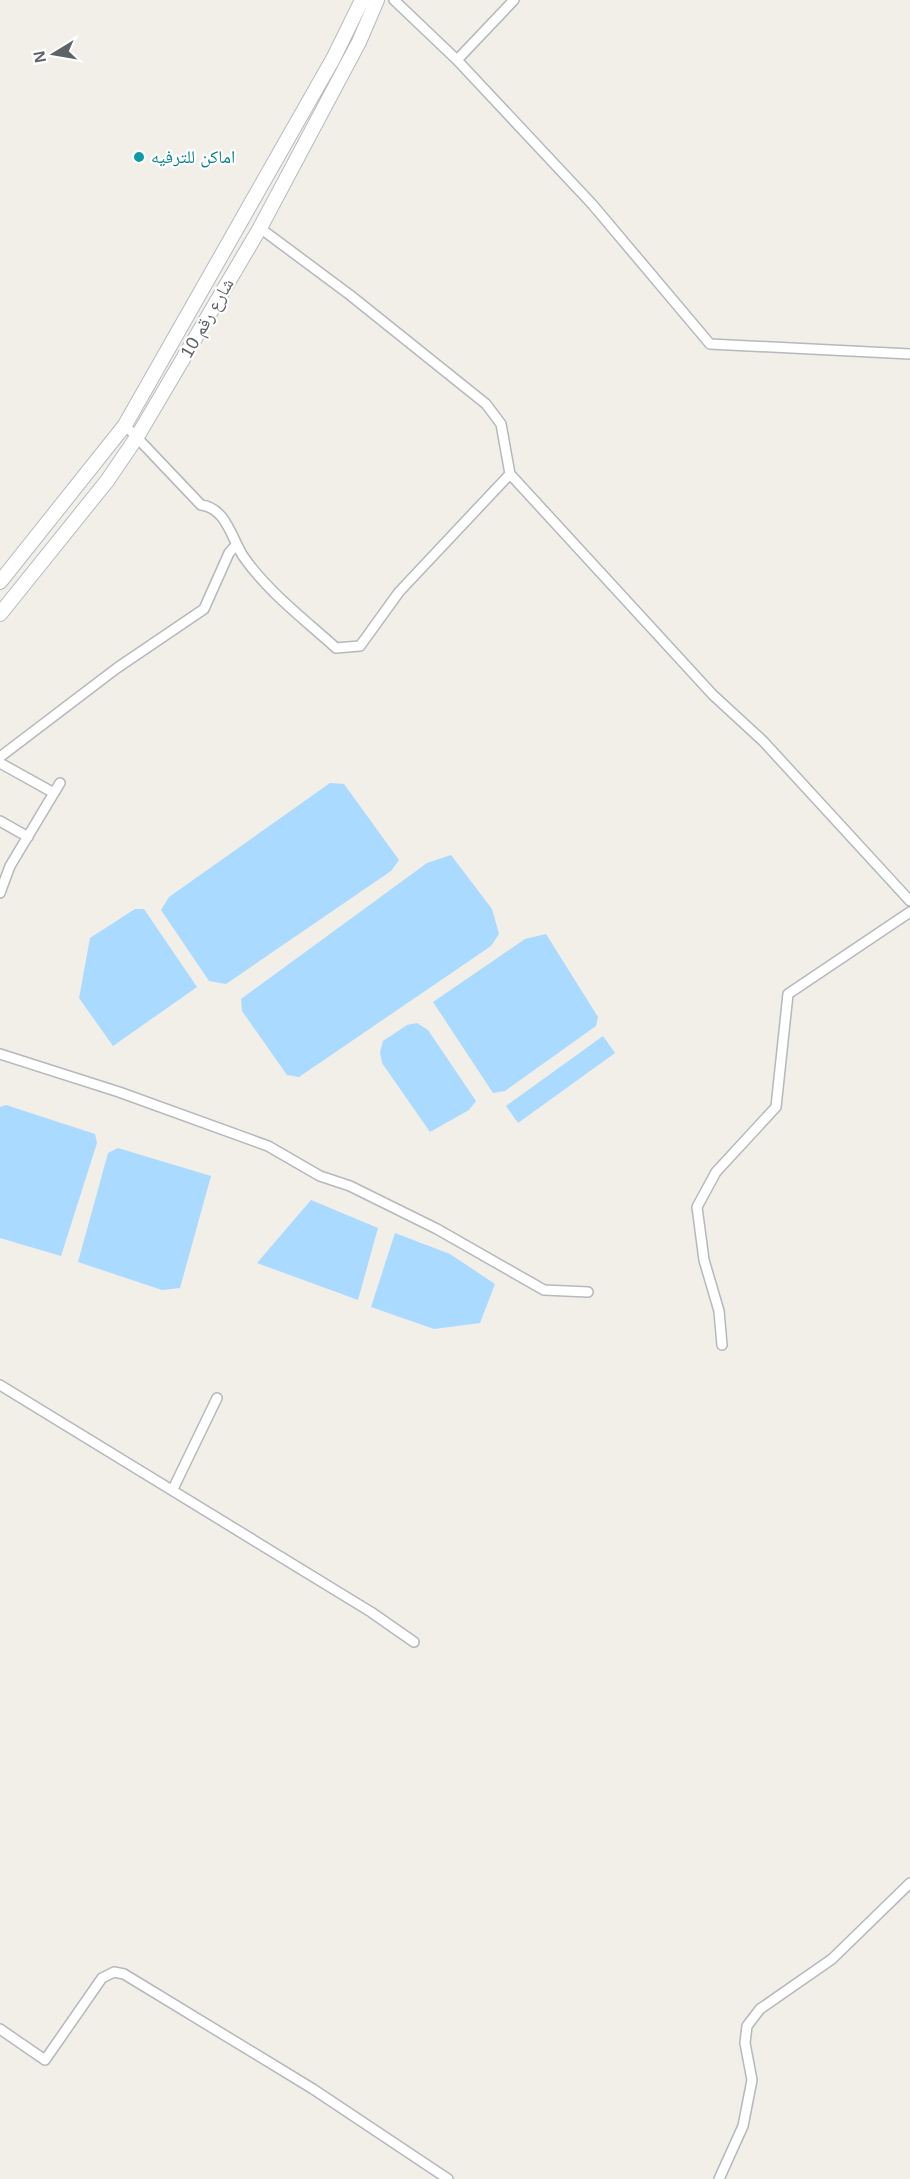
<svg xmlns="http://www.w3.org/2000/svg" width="910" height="2179" viewBox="0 0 910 2179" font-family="Arial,'Noto Naskh Arabic',sans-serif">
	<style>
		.water { fill: #aadaff }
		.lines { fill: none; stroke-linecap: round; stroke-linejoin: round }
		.street-casing { stroke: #b5b8bc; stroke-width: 12 }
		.secondary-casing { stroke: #b6babf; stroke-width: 16 }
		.street { stroke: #fff; stroke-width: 9 }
		.secondary { stroke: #fff; stroke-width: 14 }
		.culture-dot { fill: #0f9aa8; stroke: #fff; stroke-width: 2 }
		.labels { text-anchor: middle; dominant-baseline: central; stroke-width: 4.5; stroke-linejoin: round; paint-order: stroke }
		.culture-label { font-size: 18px; fill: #0d838f; stroke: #fff; text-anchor: start }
		.street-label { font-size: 18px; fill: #5f6368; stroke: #fff }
	</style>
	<rect width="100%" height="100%" fill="#f1efe8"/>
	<path class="water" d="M330 783 344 784 399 860 391 871 226 984 209 981 161 910 169 897Z
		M451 855 492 909 499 934 491 946 299 1077 287 1075 242 1011 241 999 427 863Z
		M135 909H144L197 987 113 1046 79 998 90 938Z
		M546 934 598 1017 596 1026 505 1091 493 1093 433 1002 525 939Z
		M417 1023 428 1030 476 1101 469 1110 430 1132 382 1063 380 1052 383 1041 407 1025Z
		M603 1036 615 1053 518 1123 506 1106Z
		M6 1105 95 1134 97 1143 61 1256 0 1238V1107Z
		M118 1148 211 1176 180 1288 162 1290 78 1262 108 1153Z
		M311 1200 378 1228 358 1300 257 1263Z
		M395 1233 450 1254 495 1284 480 1323 434 1329 371 1307Z"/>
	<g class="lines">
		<defs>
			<path id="street" d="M394 0 457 60 592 204 710 344 910 354
				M457 60 514 0
				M260 228 350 295 486 404 501 424 510 474 713 695 763 741 910 901
				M125 425 201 505C226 508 231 537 243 556 267 591 304 619 336 648L360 646 399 592 510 474
				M0 757 117 668 204 609 229 553 236 545
				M0 763 54 793
				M0 821 28 837
				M0 893 10 866 60 783
				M0 1054 119 1092 268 1146 320 1176 350 1186 437 1229 544 1290 588 1292
				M722 1345 719 1311 704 1260 697 1207 716 1172 776 1107 788 994 910 912
				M0 1385 371 1612 414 1642
				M173 1489 217 1398
				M0 2029 45 2060 102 1978 114 1972 124 1974 313 2089 448 2179
				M719 2179 743 2126 752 2080 745 2043 747 2026 760 2009 832 1959 910 1883"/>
			<path id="secondary" d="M0 582 125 425 333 59 362 0
				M0 614 107 481 137 437 260 228 359 42 377 0"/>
		</defs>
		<use href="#street" class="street-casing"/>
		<use href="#secondary" class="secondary-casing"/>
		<use href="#street" class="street"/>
		<use href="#secondary" class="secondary"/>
	</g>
	<circle class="culture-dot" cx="139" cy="157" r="6"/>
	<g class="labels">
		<g class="culture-label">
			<text x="151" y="157">اماكن للترفيه</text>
		</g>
		<g class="street-label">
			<text transform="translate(207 318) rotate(-60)">شارع رقم 10</text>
		</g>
	</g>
	<g transform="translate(54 54) rotate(259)" stroke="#ffffff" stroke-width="4.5" paint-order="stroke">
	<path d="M0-4.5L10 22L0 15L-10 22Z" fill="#5f6368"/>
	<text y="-9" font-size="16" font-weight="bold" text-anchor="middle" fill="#5f6368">N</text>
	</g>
</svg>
